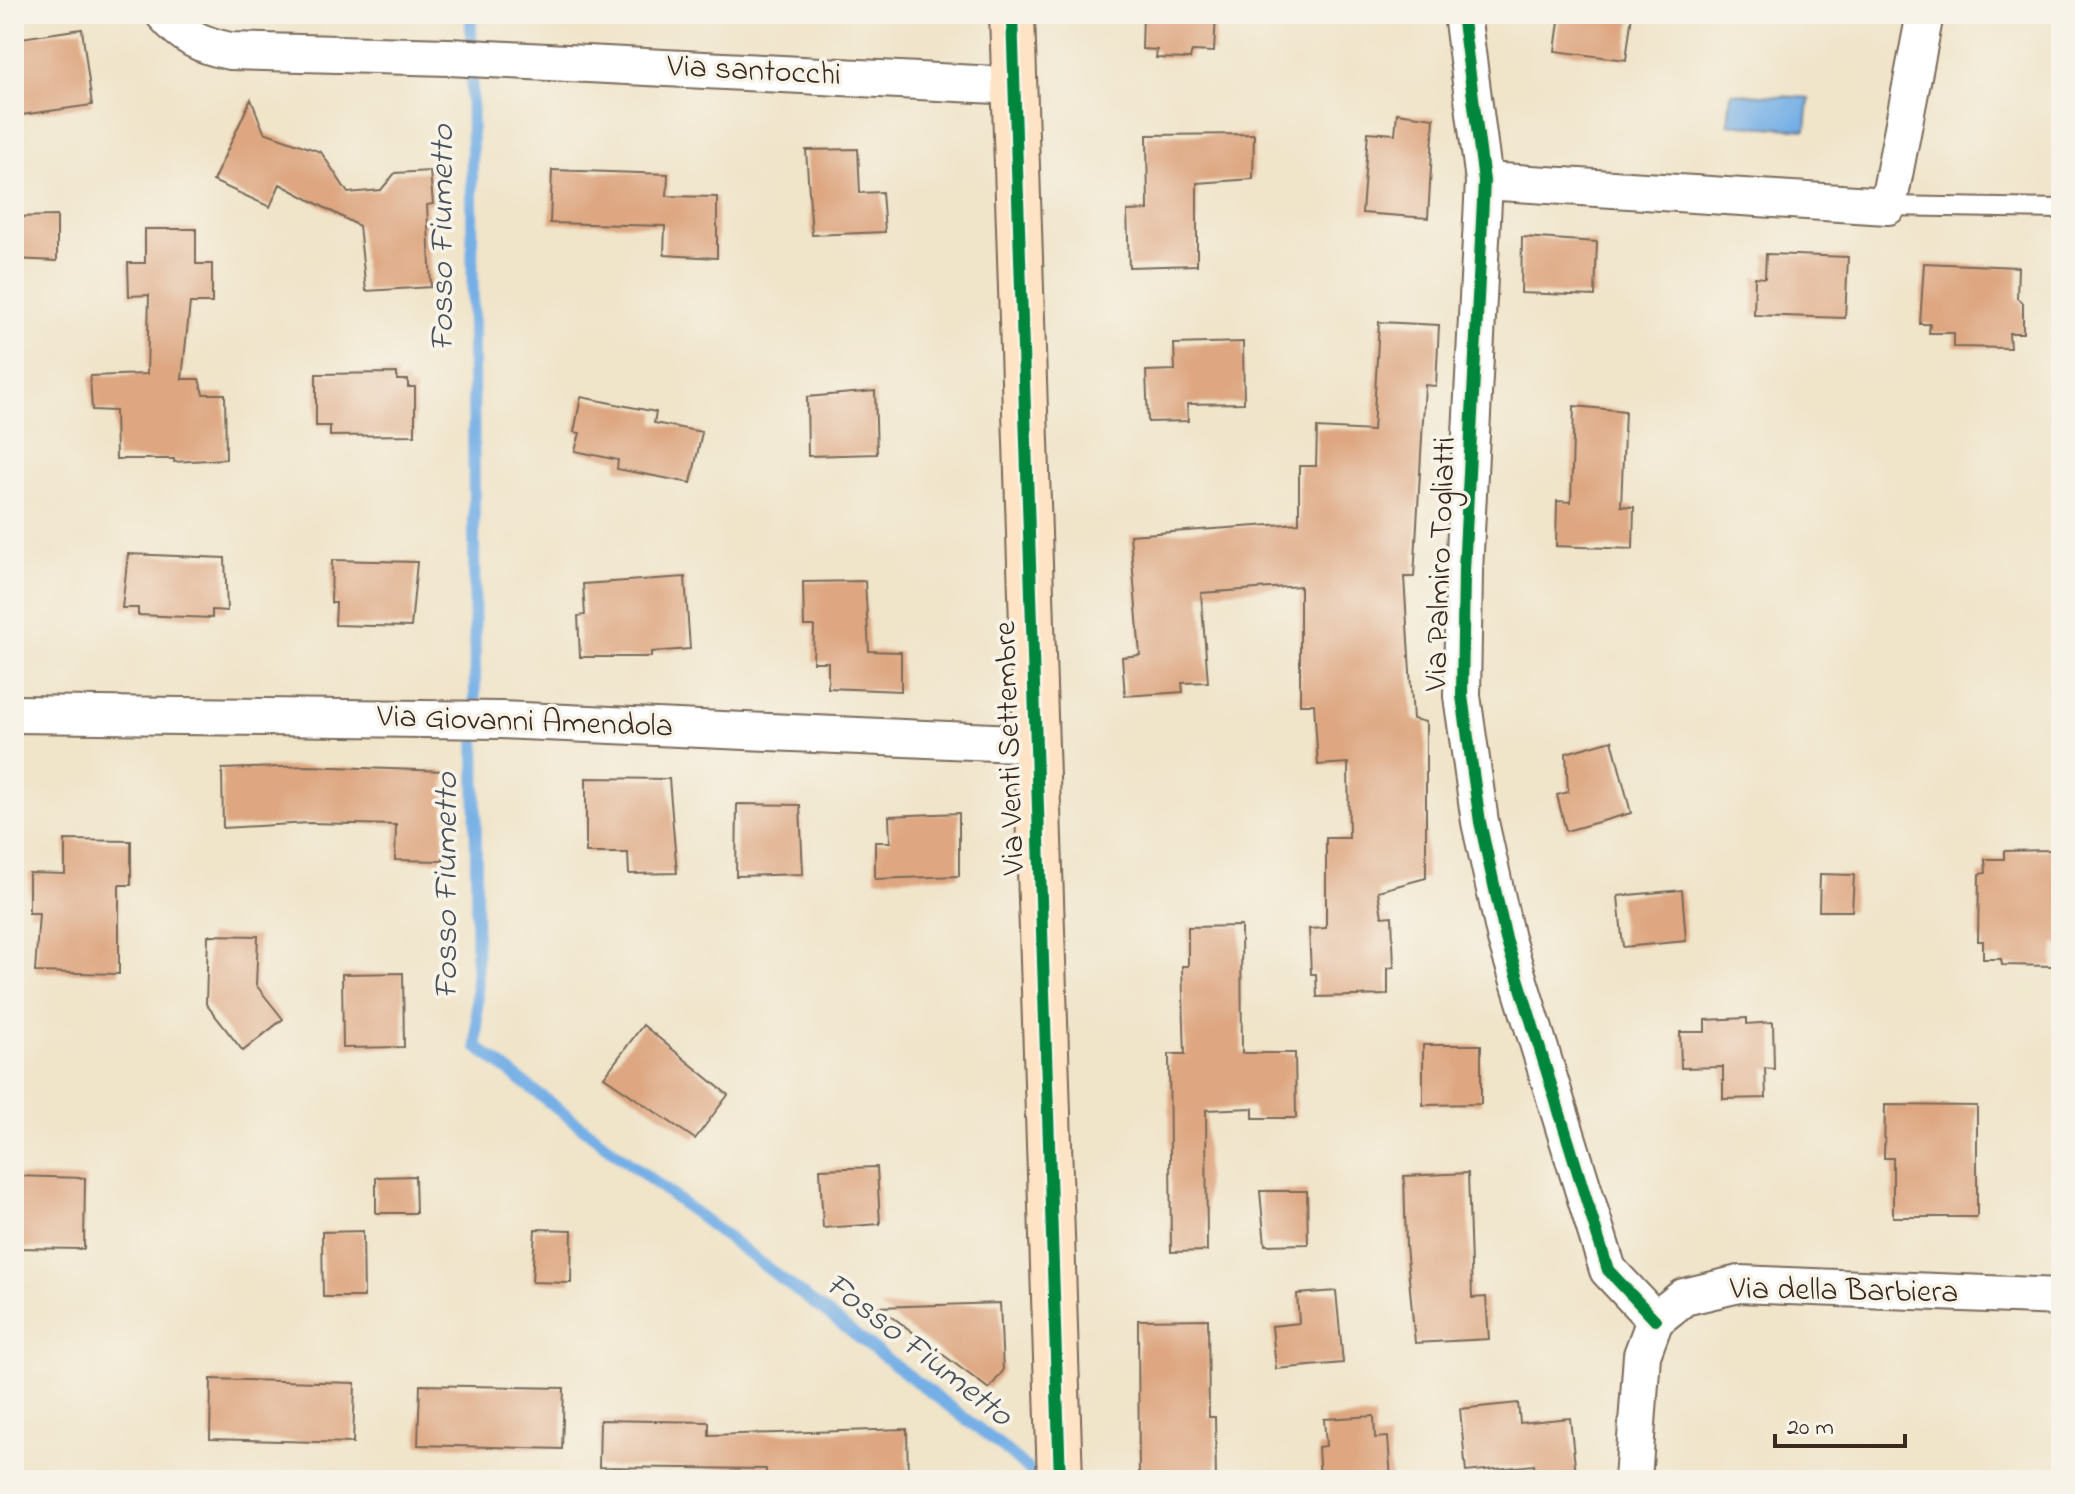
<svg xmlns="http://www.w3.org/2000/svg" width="2075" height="1494" viewBox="0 0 2075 1494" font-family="'Indie Flower',sans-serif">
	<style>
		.water { fill: #75afe5; stroke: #586c82; stroke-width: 2 }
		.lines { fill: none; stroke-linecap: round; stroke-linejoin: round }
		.stream { stroke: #75afe5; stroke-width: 12 }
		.building { fill: #dea782 }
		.lane-casing { stroke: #7a6b5a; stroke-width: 22 }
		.street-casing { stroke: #7a6b5a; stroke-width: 40 }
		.secondary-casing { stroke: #7a6b5a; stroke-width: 48 }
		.lane { stroke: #fff; stroke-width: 18 }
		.street { stroke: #fff; stroke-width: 36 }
		.secondary { stroke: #fee4c5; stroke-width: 44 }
		.cycleway-casing { stroke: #f7f3e8; stroke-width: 17 }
		.cycleway { stroke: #00873e; stroke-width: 12 }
		.labels { text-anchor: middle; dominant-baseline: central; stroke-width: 7; stroke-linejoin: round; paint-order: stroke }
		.street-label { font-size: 32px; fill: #3b2a1e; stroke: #f7f3e8 }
		.water-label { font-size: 34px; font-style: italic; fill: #4c525a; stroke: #f7f3e8 }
	</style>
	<rect width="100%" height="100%" fill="#f7f3e8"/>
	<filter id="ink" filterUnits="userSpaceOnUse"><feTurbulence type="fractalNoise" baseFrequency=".0125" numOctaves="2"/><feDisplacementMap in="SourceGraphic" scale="16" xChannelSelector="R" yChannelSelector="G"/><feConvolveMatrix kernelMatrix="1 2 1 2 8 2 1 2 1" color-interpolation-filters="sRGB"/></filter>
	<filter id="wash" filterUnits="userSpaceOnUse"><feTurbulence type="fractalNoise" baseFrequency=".006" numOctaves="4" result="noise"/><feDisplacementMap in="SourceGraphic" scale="32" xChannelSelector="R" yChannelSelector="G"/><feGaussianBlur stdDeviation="1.8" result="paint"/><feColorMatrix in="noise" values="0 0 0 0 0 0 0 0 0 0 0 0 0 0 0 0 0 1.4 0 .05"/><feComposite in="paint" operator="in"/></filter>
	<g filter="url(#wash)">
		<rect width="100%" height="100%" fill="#f0e4c9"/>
		<path class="water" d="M1731 93 1809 98 1806 130 1728 124Z"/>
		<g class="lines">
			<path class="stream" d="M471 14 477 1047 1000 1445 1040 1480"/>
		</g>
		<g id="blocks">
			<path class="building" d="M1143 14H1216L1214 52 1192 51 1190 59 1156 58 1157 50 1142 49Z
				M1560 14H1632L1626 60 1555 51Z
				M82 29 92 105 14 116V39Z
				M251 99 264 132 321 152 348 193 381 190 395 173 430 171 433 204 427 205 431 287 366 291 359 226 280 184 270 207 213 181Z
				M1397 113 1434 118 1428 218 1362 213 1368 132 1395 134Z
				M1254 134 1253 179 1197 183V265L1129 267 1127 211 1148 210 1147 135Z
				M858 149 860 193 882 192 885 232 812 235 806 150Z
				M552 170 668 174 667 196 717 197V258L664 255 665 226 550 223Z
				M57 216V261L14 259V217Z
				M145 229H196V264H212V303H190L182 379H199L203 394H225L226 459 174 462V459H116L115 411 92 410 90 376 147 374 149 295 129 296 128 263H145Z
				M1522 237 1597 242 1595 296 1521 293Z
				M1766 254 1848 257 1845 318 1754 315 1755 277 1765 278Z
				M1924 263 2018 267 2017 298 2023 303V333H2009L2010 348 1954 347V333H1929L1930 324H1920Z
				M1379 322 1439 325 1436 386 1425 385 1414 577H1404L1413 719 1426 722V878L1378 891 1382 917 1392 916 1394 967 1388 968V995L1317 997 1316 974H1311L1309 929 1326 928V838H1349L1348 763 1318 765 1314 704H1300V586L1201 593 1208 682 1182 683 1183 692 1125 696 1122 657 1140 655 1130 535 1299 523V466H1316L1317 428 1373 431Z
				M1243 342 1244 403 1187 404 1188 421 1148 422 1146 371 1175 370 1174 344Z
				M397 373V380H408V387H415V435L330 436V426H316V374Z
				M875 391 877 454 808 456 807 397Z
				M581 397 656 412 654 423 702 432 691 483 617 469 618 460 575 451 580 433 574 432Z
				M1574 406 1625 411 1621 506 1634 507 1633 549 1556 546 1557 501 1571 502Z
				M128 554 225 558 227 611 212 610V618L138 615V608H122Z
				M332 560 417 562 411 627 335 625 336 603H331Z
				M685 577 690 649 651 652V657H580L578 616 585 615 583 584Z
				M865 581 869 651 901 652V691L828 688V662H813L814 626H804L803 582Z
				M1612 740 1631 813 1566 831 1557 795 1568 792 1566 753Z
				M307 766 445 771 443 861 395 860 396 825 309 823 223 828 222 769Z
				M586 778 669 779 677 873 629 874 628 853H586Z
				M737 804 800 805 803 874 736 876Z
				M959 813V876L875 879V842H890L889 816Z
				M65 840 131 841V885H119V974L35 972 39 913H29V873L65 874Z
				M2053 850 2054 877H2061V944H2054L2053 966 2002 965 2001 959H1983V941H1978L1979 874 1986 873 1985 859H2004V851Z
				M1820 874 1854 875 1852 911H1819Z
				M1682 890 1686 941 1623 947 1618 896Z
				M1241 926 1242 1053H1295L1296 1118H1253V1108L1206 1110 1207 1251 1171 1252 1169 1054H1185L1182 966H1188V927Z
				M208 935 258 936 256 985 283 1019 243 1051 206 1004Z
				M403 973 404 1047 343 1048 342 974Z
				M1747 1018V1024L1773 1022 1774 1069 1765 1068 1766 1098 1723 1099V1067L1681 1068 1680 1032H1705V1020Z
				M643 1025 728 1095 695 1139 604 1077Z
				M1423 1045H1481V1104L1423 1105Z
				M1885 1105 1977 1106V1217H1893V1158H1884Z
				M877 1167 880 1224 823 1228 820 1169Z
				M1468 1173 1472 1298 1486 1297 1489 1339 1415 1343 1406 1246 1404 1176Z
				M14 1176 85 1178 84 1249 14 1248Z
				M415 1176 416 1213H376V1177Z
				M1260 1191H1307L1308 1244 1265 1245Z
				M535 1229 572 1230 571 1283 532 1282Z
				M363 1231 364 1297H323L322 1232Z
				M1336 1291 1343 1363 1276 1369 1272 1326 1299 1323 1297 1294Z
				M1000 1303 1003 1371 989 1389 879 1307Z
				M1208 1319 1209 1417H1215L1216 1480H1139L1138 1320Z
				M211 1379 355 1383 353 1443 210 1439Z
				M420 1385 564 1388 562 1449 418 1445Z
				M1518 1403 1520 1423 1570 1418 1576 1475 1536 1479 1534 1465 1466 1472 1460 1409Z
				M1374 1416 1375 1438 1388 1437 1391 1480H1320L1318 1447 1326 1446 1324 1419Z
				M600 1420 709 1422V1435L907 1429 908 1480H766V1469L599 1467Z"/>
		</g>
	</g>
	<g filter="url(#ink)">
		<use href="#blocks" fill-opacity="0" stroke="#7a6b5a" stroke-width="2"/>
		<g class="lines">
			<defs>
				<path id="lane" d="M1888 206 2061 209"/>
				<path id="street" d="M164 14C184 37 200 45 230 51L449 57 1016 86
					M1462 14 1484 181 1464 571 1462 696 1480 822 1506 939 1608 1270 1655 1320
					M1484 181 1888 206 1925 14
					M14 714 500 720 1036 744
					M1633 1480 1642 1355 1655 1320 1684 1297 1739 1284 2061 1297"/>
				<path id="secondary" d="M1012 14 1060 1480"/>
			</defs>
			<use href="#lane" class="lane-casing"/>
			<use href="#street" class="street-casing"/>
			<use href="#secondary" class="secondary-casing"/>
			<use href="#lane" class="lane"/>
			<use href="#street" class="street"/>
			<use href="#secondary" class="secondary"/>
			<defs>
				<path id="cycleway" d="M1012 14 1060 1480
					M1462 14 1484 181 1464 571 1462 696 1480 822 1506 939 1608 1270 1655 1320"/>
			</defs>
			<use href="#cycleway" class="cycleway-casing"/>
			<use href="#cycleway" class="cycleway"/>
		</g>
	</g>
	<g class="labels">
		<g class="street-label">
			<text transform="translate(754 72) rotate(3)">Via santocchi</text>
			<text transform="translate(1442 564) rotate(-88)">Via Palmiro Togliatti</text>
			<text transform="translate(525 723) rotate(2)">Via Giovanni Amendola</text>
			<text transform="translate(1011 748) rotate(-92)">Via Venti Settembre</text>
			<text transform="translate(1844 1292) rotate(1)">Via della Barbiera</text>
		</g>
		<g class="water-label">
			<text transform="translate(444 238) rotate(-90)">Fosso Fiumetto</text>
			<text transform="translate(448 886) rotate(-90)">Fosso Fiumetto</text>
			<text transform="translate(918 1351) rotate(38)">Fosso Fiumetto</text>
		</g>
	</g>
	<rect width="2075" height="1494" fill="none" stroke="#f7f3e8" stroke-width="48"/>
	<path d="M1775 1434v12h130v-12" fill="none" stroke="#3b2a1e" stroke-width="4"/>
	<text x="1787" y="1434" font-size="24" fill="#3b2a1e" stroke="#f7f3e8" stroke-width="6" paint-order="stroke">20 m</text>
</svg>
